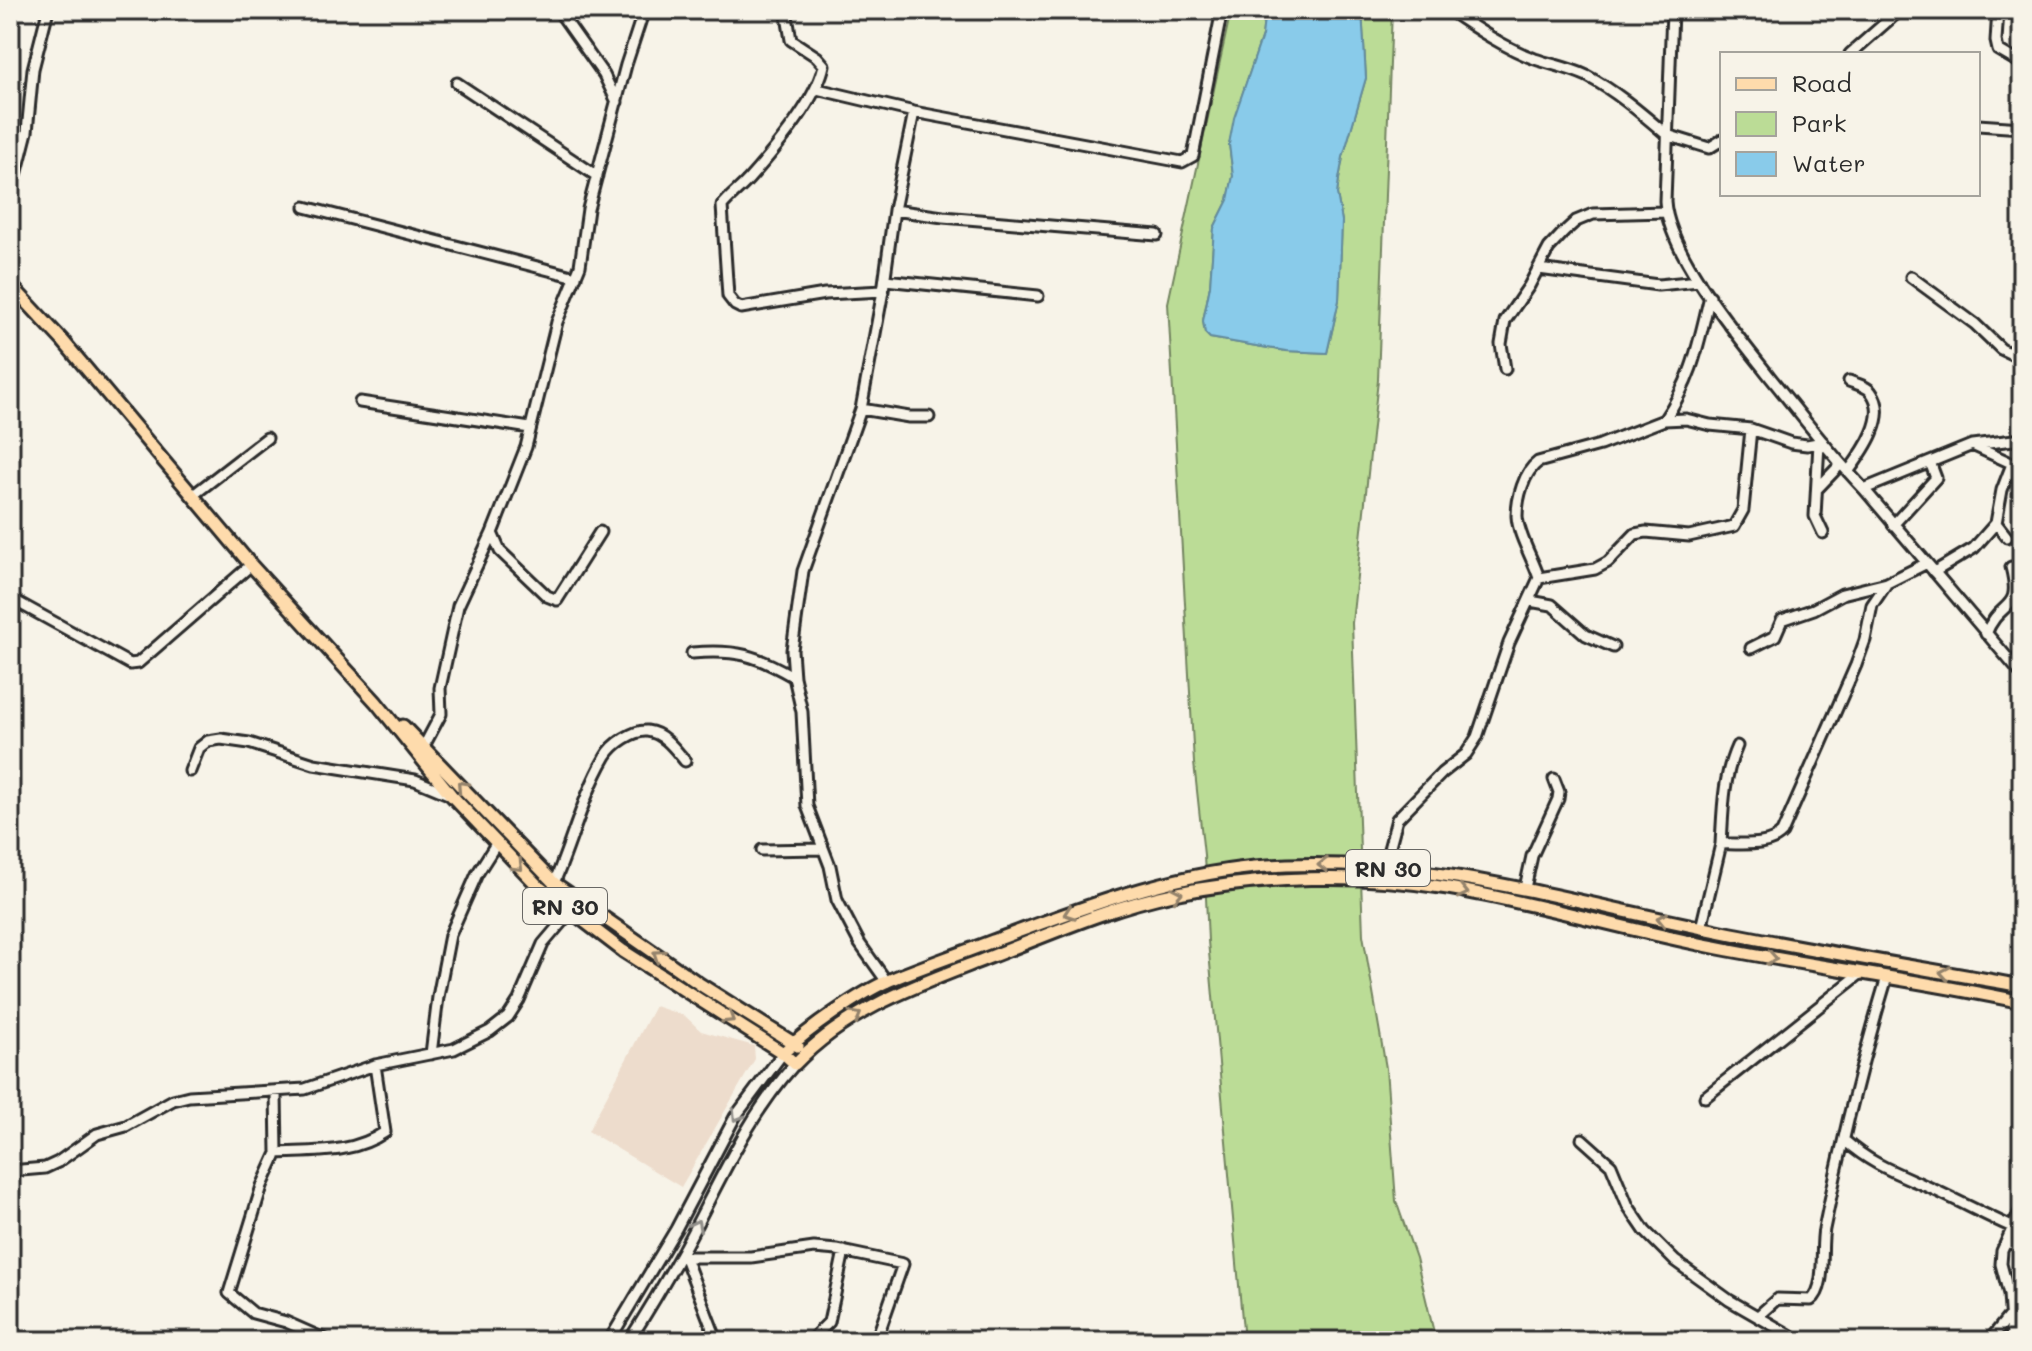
<svg xmlns="http://www.w3.org/2000/svg" width="2032" height="1351" viewBox="0 0 2032 1351" font-family="Mali,sans-serif">
	<style>
		.built { fill: #eddccc }
		.green { fill: #bbdc96; stroke: #738460; stroke-width: 2 }
		.water { fill: #89cbea; stroke: #638b9e; stroke-width: 2 }
		.lines { fill: none; stroke-linecap: round; stroke-linejoin: round }
		.minor-casing { stroke: #2b2b2b; stroke-width: 15 }
		.major-casing { stroke: #2b2b2b; stroke-width: 17 }
		.minor { stroke: #f7f3e8; stroke-width: 9 }
		.major { stroke: #fedbac; stroke-width: 11 }
		.oneway { stroke: #94836c }
		.oneway2 { stroke: #918f8a }
		.labels { text-anchor: middle; dominant-baseline: central; stroke-width: 7; stroke-linejoin: round; paint-order: stroke }
		.shield { fill: #f7f3e8; stroke: #686764; stroke-width: 2 }
		.shield-label { font-size: 22px; font-weight: bold; fill: #2b2b2b }
	</style>
	<rect width="100%" height="100%" fill="#f7f3e8"/>
	<filter id="ink" filterUnits="userSpaceOnUse"><feTurbulence type="fractalNoise" baseFrequency=".0125" numOctaves="2"/><feDisplacementMap in="SourceGraphic" scale="16" xChannelSelector="R" yChannelSelector="G"/><feConvolveMatrix kernelMatrix="1 2 1 2 8 2 1 2 1" color-interpolation-filters="sRGB"/></filter>
	<g filter="url(#ink)">
		<path class="built" d="M655 1006 685 1016 701 1031 754 1046 755 1059 681 1187 588 1131Z"/>
		<path class="green" d="M1231 10H1265L1262 36 1239 104 1229 144 1233 176 1228 200 1214 228 1210 286 1203 321 1205 333 1210 338 1286 351 1327 353 1339 300 1342 221 1337 194 1339 179 1343 157 1366 78 1362 10H1392L1378 380 1352 623 1363 935 1386 1068 1396 1201 1416 1258 1436 1341H1244L1208 941 1204 855 1194 763 1168 303Z"/>
		<path class="water" d="M1265 10H1362L1366 78 1343 157 1339 179 1337 194 1342 221 1339 300 1327 353 1286 351 1210 338 1205 333 1203 321 1210 286 1214 228 1228 200 1233 176 1229 144 1234 118 1262 36Z"/>
		<g class="lines">
			<defs>
				<path id="minor" d="M558 10 604 75 617 102
					M786 10 791 40 817 57 824 65C817 100 773 152 749 179 740 189 730 196 722 206L728 296 735 305 741 308 825 294 883 291
					M1449 10C1475 28 1505 48 1535 59 1553 65 1570 68 1587 76 1617 92 1641 113 1667 135
					M1672 10 1665 201C1668 253 1738 336 1770 377 1801 415 1830 454 1864 489L2022 675
					M1998 10 1996 41 1998 50 2022 64
					M1850 54 1900 10
					M457 83 597 176
					M817 89 914 112 1182 162 1193 156 1222 10
					M1978 125 2022 128
					M1667 135 1709 148 1722 140
					M10 199 27 132 33 69 48 10
					M305 207 576 277
					M894 210 943 217 1157 235
					M1539 269 1658 285 1699 281
					M1911 277 1975 324 2001 349 2022 359
					M885 280 1038 296
					M1505 369 1501 344 1505 321 1529 286 1549 248 1564 232 1576 221 1593 214 1666 212
					M360 402 530 428
					M861 409 909 417H929
					M1664 420C1693 378 1698 345 1710 296
					M1819 443 1815 516 1823 533
					M1972 445 2022 468
					M1848 472C1862 453 1890 416 1871 392 1867 386 1856 384 1849 381
					M1818 488 1840 465
					M1864 489 1972 445 2022 439
					M192 496 267 438
					M1996 523 2007 537
					M1893 525 1936 478 1930 462
					M492 533 500 551 547 596 557 600 600 532
					M1934 572 1974 548 1996 523 2002 490 2012 464
					M1539 578 1595 569 1608 562 1635 534 1646 532 1689 536 1734 526 1743 510 1751 429
					M10 598 130 664 138 663 251 565
					M1530 601 1552 605 1586 635 1613 647
					M1986 634C2000 598 2023 614 2011 567
					M1751 648 1775 636 1782 620 1814 609 1842 594 1887 583 1927 563
					M692 653C736 649 756 655 794 677
					M424 746 441 714 440 688 458 606 492 533 526 447 557 322 580 266 588 209 626 65 644 10
					M190 771 199 748 208 741 221 739 249 743 314 764 415 780 451 795
					M1721 844C1723 810 1723 777 1737 746
					M762 850 823 849
					M1384 868 1397 819 1442 773 1466 754 1477 737 1509 643 1539 578C1533 559 1518 535 1517 516 1517 498 1524 472 1538 462L1600 445 1664 420 1686 419 1710 425 1751 429 1791 443 1807 445 1823 442
					M554 883C572 842 583 795 606 756 613 744 633 730 647 731 664 733 675 749 685 761
					M1525 888 1532 856 1558 799 1559 792 1554 779
					M1701 928 1721 844C1741 843 1768 848 1782 833L1856 665 1865 640 1872 605 1887 583
					M887 982 860 944 837 900 830 866 807 806 802 712 794 677 792 650 803 571 861 409 883 291 894 210 914 112
					M431 1054 438 997 450 935 477 874 496 844
					M276 1093 277 1153 262 1186 229 1293 253 1313 286 1322 329 1341
					M1705 1097 1860 974
					M1582 1139 1611 1165 1628 1206 1645 1231 1675 1261 1729 1300 1800 1341
					M1844 1140C1871 1164 1894 1172 1926 1186 1955 1199 1983 1214 2012 1227
					M277 1153C315 1151 353 1154 385 1132L375 1065
					M10 1171 45 1168 58 1162 97 1134 126 1126 173 1100 189 1096 305 1089 375 1065 454 1049 490 1031 508 1017 519 1000 543 944 571 911
					M2007 1242 2022 1247
					M684 1255 717 1341
					M685 1257H751L814 1248 837 1250 903 1264 876 1341
					M1758 1316 1777 1299 1811 1300C1827 1288 1820 1248 1824 1229 1841 1144 1862 1060 1887 977
					M609 1341 676 1229 735 1117 783 1053
					M629 1341C648 1311 666 1281 683 1250 718 1186 745 1119 795 1064
					M810 1341 829 1322 844 1251
					M1989 1341 2022 1300
					M2012 1341 2009 1294 2001 1264 2002 1251 2022 1207"/>
				<path id="major" d="M10 284 63 341 251 565 376 702 451 795 538 886 623 951 783 1053 795 1064C848 1008 921 984 990 957 1050 934 1110 907 1173 894 1262 876 1358 873 1448 888 1531 902 1616 927 1699 944 1806 966 1915 979 2022 1002
					M403 726 554 883 701 985 798 1046
					M783 1053C808 1029 858 994 890 980 924 966 959 954 993 941 1078 909 1163 876 1255 867 1408 853 1555 898 1703 928 1809 950 1916 967 2022 986"/>
			</defs>
			<use href="#minor" class="minor-casing"/>
			<use href="#major" class="major-casing"/>
			<use href="#minor" class="minor"/>
			<use href="#major" class="major"/>
		</g>
		<defs><path id="oneway-chevron" d="M-2-3.5L2.5 0L-2 3.5" fill="none" stroke-width="1.6" stroke-linecap="round" stroke-linejoin="round" transform="scale(2)"/></defs>
		<g class="oneway">
			<use href="#oneway-chevron" transform="translate(462 786) rotate(-133)"/>
			<use href="#oneway-chevron" transform="translate(1323 865) rotate(-179)"/>
			<use href="#oneway-chevron" transform="translate(518 866) rotate(45)"/>
			<use href="#oneway-chevron" transform="translate(1463 892) rotate(13)"/>
			<use href="#oneway-chevron" transform="translate(1177 894) rotate(-11)"/>
			<use href="#oneway-chevron" transform="translate(1069 913) rotate(160)"/>
			<use href="#oneway-chevron" transform="translate(1662 919) rotate(-167)"/>
			<use href="#oneway-chevron" transform="translate(658 955) rotate(-146)"/>
			<use href="#oneway-chevron" transform="translate(1772 958) rotate(11)"/>
			<use href="#oneway-chevron" transform="translate(1945 973) rotate(-170)"/>
			<use href="#oneway-chevron" transform="translate(856 1016) rotate(-30)"/>
			<use href="#oneway-chevron" transform="translate(729 1018) rotate(32)"/>
		</g>
		<g class="oneway2">
			<use href="#oneway-chevron" transform="translate(737 1116) rotate(122)"/>
			<use href="#oneway-chevron" transform="translate(696 1225) rotate(-63)"/>
		</g>
	</g>
	<g class="labels">
		<g class="shield">
			<rect x="1346" y="850" width="84" height="36" rx="6"/>
			<rect x="523" y="888" width="84" height="36" rx="6"/>
		</g>
		<g class="shield-label">
			<text x="1388" y="868">RN 30</text>
			<text x="565" y="906">RN 30</text>
		</g>
	</g>
	<rect width="2032" height="1351" fill="none" stroke="#f7f3e8" stroke-width="40"/>
	<rect x="20" y="20" width="1992" height="1311" fill="none" stroke="#2b2b2b" stroke-width="3" filter="url(#ink)"/>
	<rect x="1720" y="52" width="260" height="144" fill="#f7f3e8" stroke="#a5a39c" stroke-width="2"/>
	<rect x="1736" y="78" width="40" height="12" fill="#fedbac" stroke="#a5a39c" stroke-width="2"/>
	<text x="1792" y="92" font-size="24" fill="#2b2b2b">Road</text>
	<rect x="1736" y="112" width="40" height="24" fill="#bbdc96" stroke="#a5a39c" stroke-width="2"/>
	<text x="1792" y="132" font-size="24" fill="#2b2b2b">Park</text>
	<rect x="1736" y="152" width="40" height="24" fill="#89cbea" stroke="#a5a39c" stroke-width="2"/>
	<text x="1792" y="172" font-size="24" fill="#2b2b2b">Water</text>
</svg>
